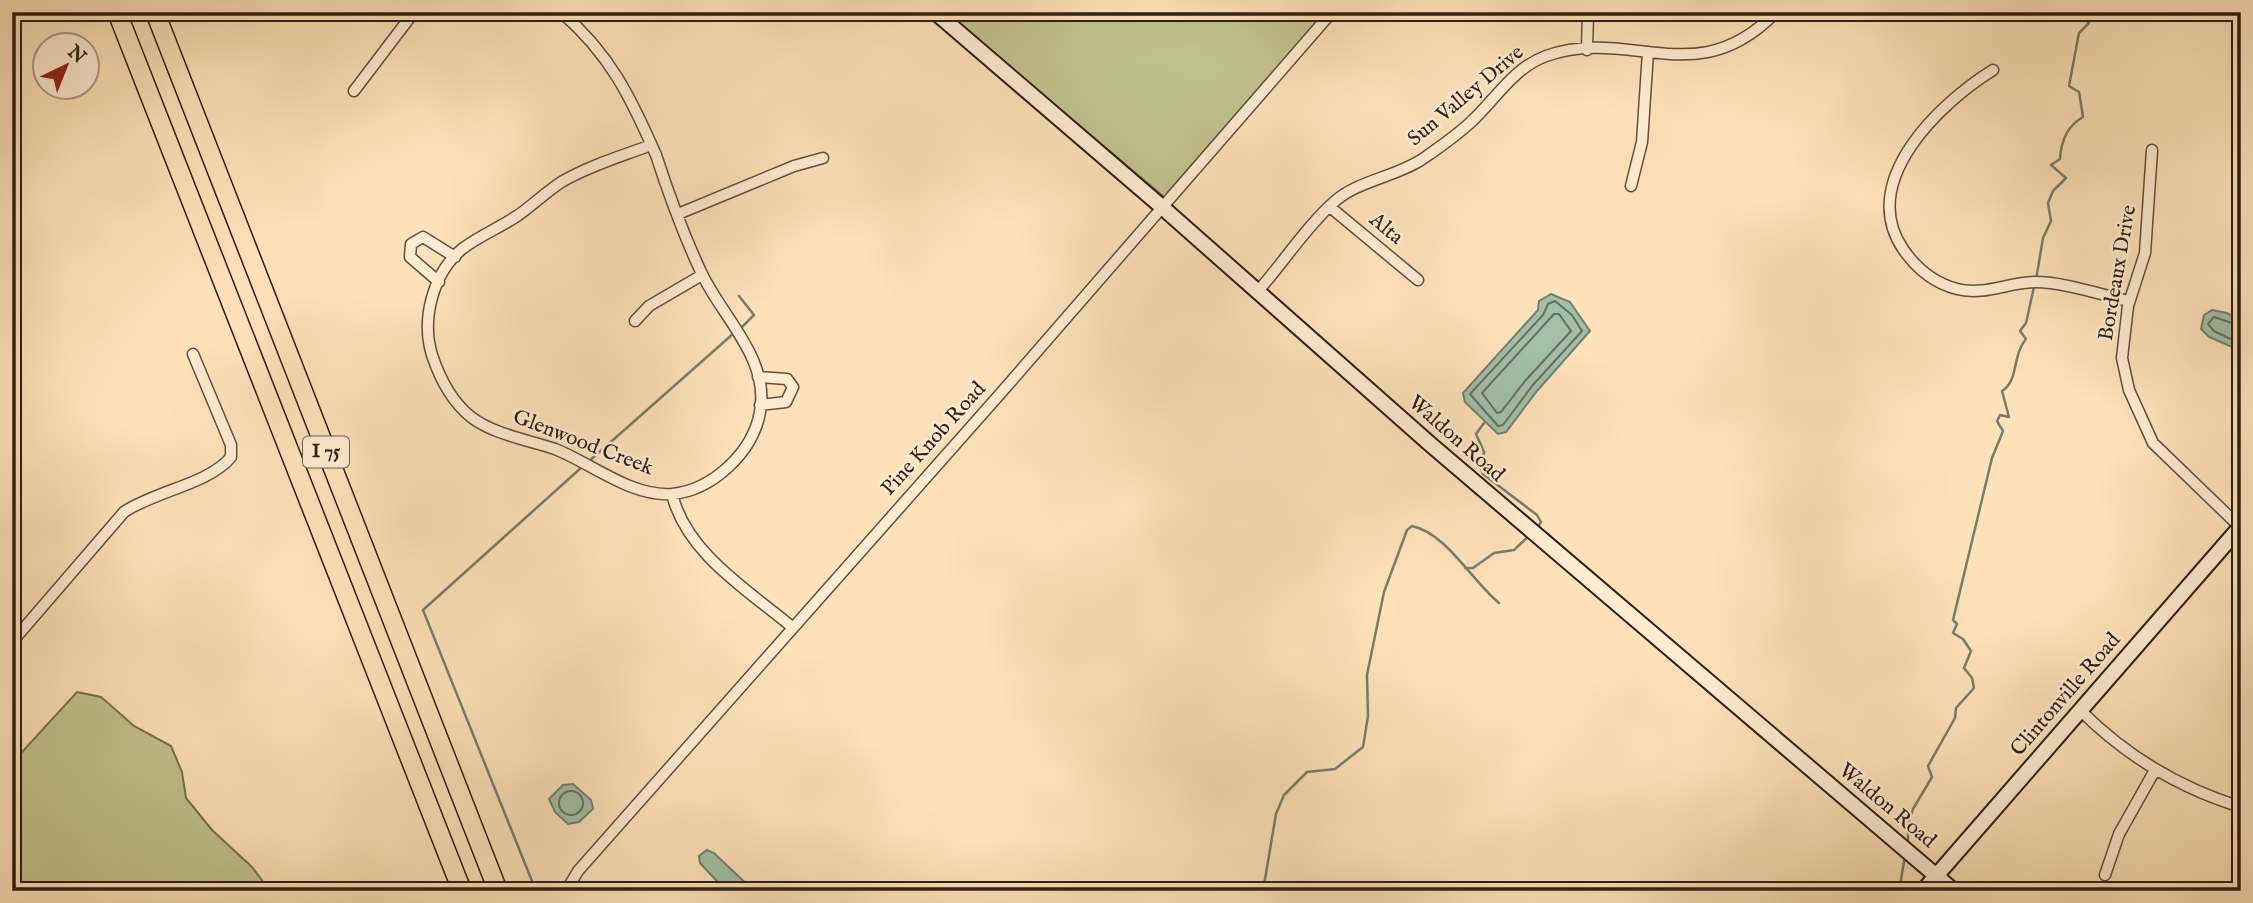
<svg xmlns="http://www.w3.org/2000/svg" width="2253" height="903" viewBox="0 0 2253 903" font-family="'IM FELL English',serif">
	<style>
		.green { fill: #c1c38f; stroke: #787052; stroke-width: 2 }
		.water { fill: #a1bfa9; stroke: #737f6e; stroke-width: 2 }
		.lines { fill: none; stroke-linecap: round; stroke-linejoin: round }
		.shore { stroke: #686e5f; stroke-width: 2 }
		.stream { stroke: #737f6e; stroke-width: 2.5 }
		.street-casing { stroke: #624f3e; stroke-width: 13 }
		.secondary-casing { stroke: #2e1e15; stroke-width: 18 }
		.highway-casing { stroke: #2e1e15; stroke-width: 21 }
		.street { stroke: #ffecd2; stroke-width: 10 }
		.secondary { stroke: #ffecd2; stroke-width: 14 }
		.highway { stroke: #ffe2ba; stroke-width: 18 }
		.labels { text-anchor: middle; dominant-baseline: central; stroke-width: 5; stroke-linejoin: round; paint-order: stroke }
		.shield { fill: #ffecd2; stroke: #6d5c4e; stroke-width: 2 }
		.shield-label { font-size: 19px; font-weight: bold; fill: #2e1e15 }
		.street-label { font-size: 21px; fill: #2e1e15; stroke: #ffecd2 }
	</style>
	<rect width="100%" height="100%" fill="#ffe2ba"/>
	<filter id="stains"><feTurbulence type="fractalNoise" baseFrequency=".00286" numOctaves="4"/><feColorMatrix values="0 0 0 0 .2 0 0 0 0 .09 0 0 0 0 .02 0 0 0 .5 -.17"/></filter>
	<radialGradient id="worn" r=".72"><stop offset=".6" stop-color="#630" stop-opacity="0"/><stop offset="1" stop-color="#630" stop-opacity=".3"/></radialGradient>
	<path class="green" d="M945 12H1325L1164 197Z
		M77 692 101 697 134 726 171 746 182 772 186 798 212 830 252 867 270 891H12V763Z"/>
	<path class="water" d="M1551 294 1570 302 1590 331 1537 391 1506 432 1498 434 1465 402 1463 393 1538 310 1539 301Z
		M2212 310 2227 313 2241 320V351L2209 337 2201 329 2204 315Z
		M573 784 591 800 593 809 579 822 568 824 555 812 549 799 563 785Z
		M707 850 714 853 754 891H726L700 863 699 856Z"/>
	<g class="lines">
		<path class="shore" d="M1555 301 1572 315 1582 331 1532 386 1503 425 1498 426 1470 394 1543 315 1548 304Z
			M1554 314H1559L1571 331 1525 381 1501 412 1497 413 1482 393Z
			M2241 326 2214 317 2208 324 2214 331 2241 344
			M559 803a12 12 0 1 1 24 0a12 12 0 1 1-24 0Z"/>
		<path class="stream" d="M2036 280 2043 238 2051 221 2048 203 2053 191 2066 178 2051 165 2060 159C2061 141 2067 126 2083 117L2079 92 2069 86 2079 33 2089 23 2078 12
			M739 296 754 315 740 329
			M1484 423 1476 434 1484 452 1481 468 1483 474 1537 515 1541 522 1537 528
			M587 463 734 333
			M1465 568H1473L1494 553 1514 550 1530 535
			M1908 843V825L1913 809 1932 777 1928 766 1955 718 1956 708 1974 688 1972 678 1964 668 1971 651 1963 639 1953 633 1957 624 1953 620 1992 458 2003 431 1997 421 2000 415 2009 417 2002 391C2019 381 2012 355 2026 339L2020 331 2026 323 2034 287
			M536 891 423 610 582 467
			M1263 891 1276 814 1284 795 1307 772 1335 769 1363 747 1368 716 1367 675 1384 592 1407 530 1412 526C1446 533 1472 581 1499 603
			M1899 891 1905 856"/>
		<defs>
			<path id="street" d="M561 12C610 54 631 98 656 155 669 195 684 236 702 274 723 318 770 359 760 412 753 452 713 490 672 494 631 497 591 463 555 449 528 440 493 434 471 417 451 401 440 379 432 355 421 319 433 273 462 249 479 236 499 228 517 216 533 205 547 191 563 181 591 165 622 156 651 145
				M1587 50 1588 12
				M1993 70C1940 103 1857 181 1903 249 1916 268 1934 283 1957 289 1984 296 2009 282 2036 282 2063 282 2102 295 2129 301
				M354 91 414 12
				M2152 150 2145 253 2128 306 2122 358 2129 390 2153 443 2240 527
				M1631 186 1642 142 1648 52
				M1330 207 1418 280
				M678 214 794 166 823 158
				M439 282 410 257 411 244 423 237 455 257
				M1258 291C1283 263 1306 227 1334 202 1358 180 1397 177 1424 158 1440 147 1457 135 1471 122 1495 100 1513 68 1546 56 1631 26 1697 94 1776 12
				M635 321 649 306 702 275
				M758 377 787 379 793 387 786 402 760 405
				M672 494C686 553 748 590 792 627
				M12 642 124 512C155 491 209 484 231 457V445L193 354
				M2080 710C2126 756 2179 788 2241 807
				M2105 875 2119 834 2155 770
				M566 891 578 871 1000 394 1332 12"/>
			<path id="secondary" d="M935 12 1162 207 1430 444 1954 891
				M1923 891 2241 526"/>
			<path id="highway" d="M117 12 462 891
				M155 12 498 891"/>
		</defs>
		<use href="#street" class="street-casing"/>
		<use href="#secondary" class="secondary-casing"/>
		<use href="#highway" class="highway-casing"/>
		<use href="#street" class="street"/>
		<use href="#secondary" class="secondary"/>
		<use href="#highway" class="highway"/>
	</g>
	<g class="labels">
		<rect class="shield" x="303" y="436.5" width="46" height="31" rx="5"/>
		<g class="shield-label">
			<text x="326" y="452">I 75</text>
		</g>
		<g class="street-label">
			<text transform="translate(1466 96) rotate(-40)">Sun Valley Drive</text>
			<text transform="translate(1386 229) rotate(40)">Alta</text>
			<text transform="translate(2118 273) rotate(-80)">Bordeaux Drive</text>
			<text transform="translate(934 439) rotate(-48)">Pine Knob Road</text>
			<text transform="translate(1456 439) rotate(41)">Waldon Road</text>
			<text transform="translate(583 443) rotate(21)">Glenwood Creek</text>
			<text transform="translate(2066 695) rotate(-49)">Clintonville Road</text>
			<text transform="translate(1887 806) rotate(40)">Waldon Road</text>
		</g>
	</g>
	<rect width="2253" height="903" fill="none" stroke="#ffe2ba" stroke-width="42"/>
	<rect x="14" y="14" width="2225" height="875" fill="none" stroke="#2e1e15" stroke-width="3.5"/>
	<rect x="21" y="21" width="2211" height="861" fill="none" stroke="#2e1e15" stroke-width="2"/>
	<g transform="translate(66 66) rotate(43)"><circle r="33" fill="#ffecd2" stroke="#ab9a86" stroke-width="2"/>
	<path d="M0-5L12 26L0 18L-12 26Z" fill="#8f2418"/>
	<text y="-10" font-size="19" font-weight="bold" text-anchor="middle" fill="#2e1e15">N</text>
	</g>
	<rect width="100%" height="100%" filter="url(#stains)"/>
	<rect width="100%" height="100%" fill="url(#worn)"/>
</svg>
